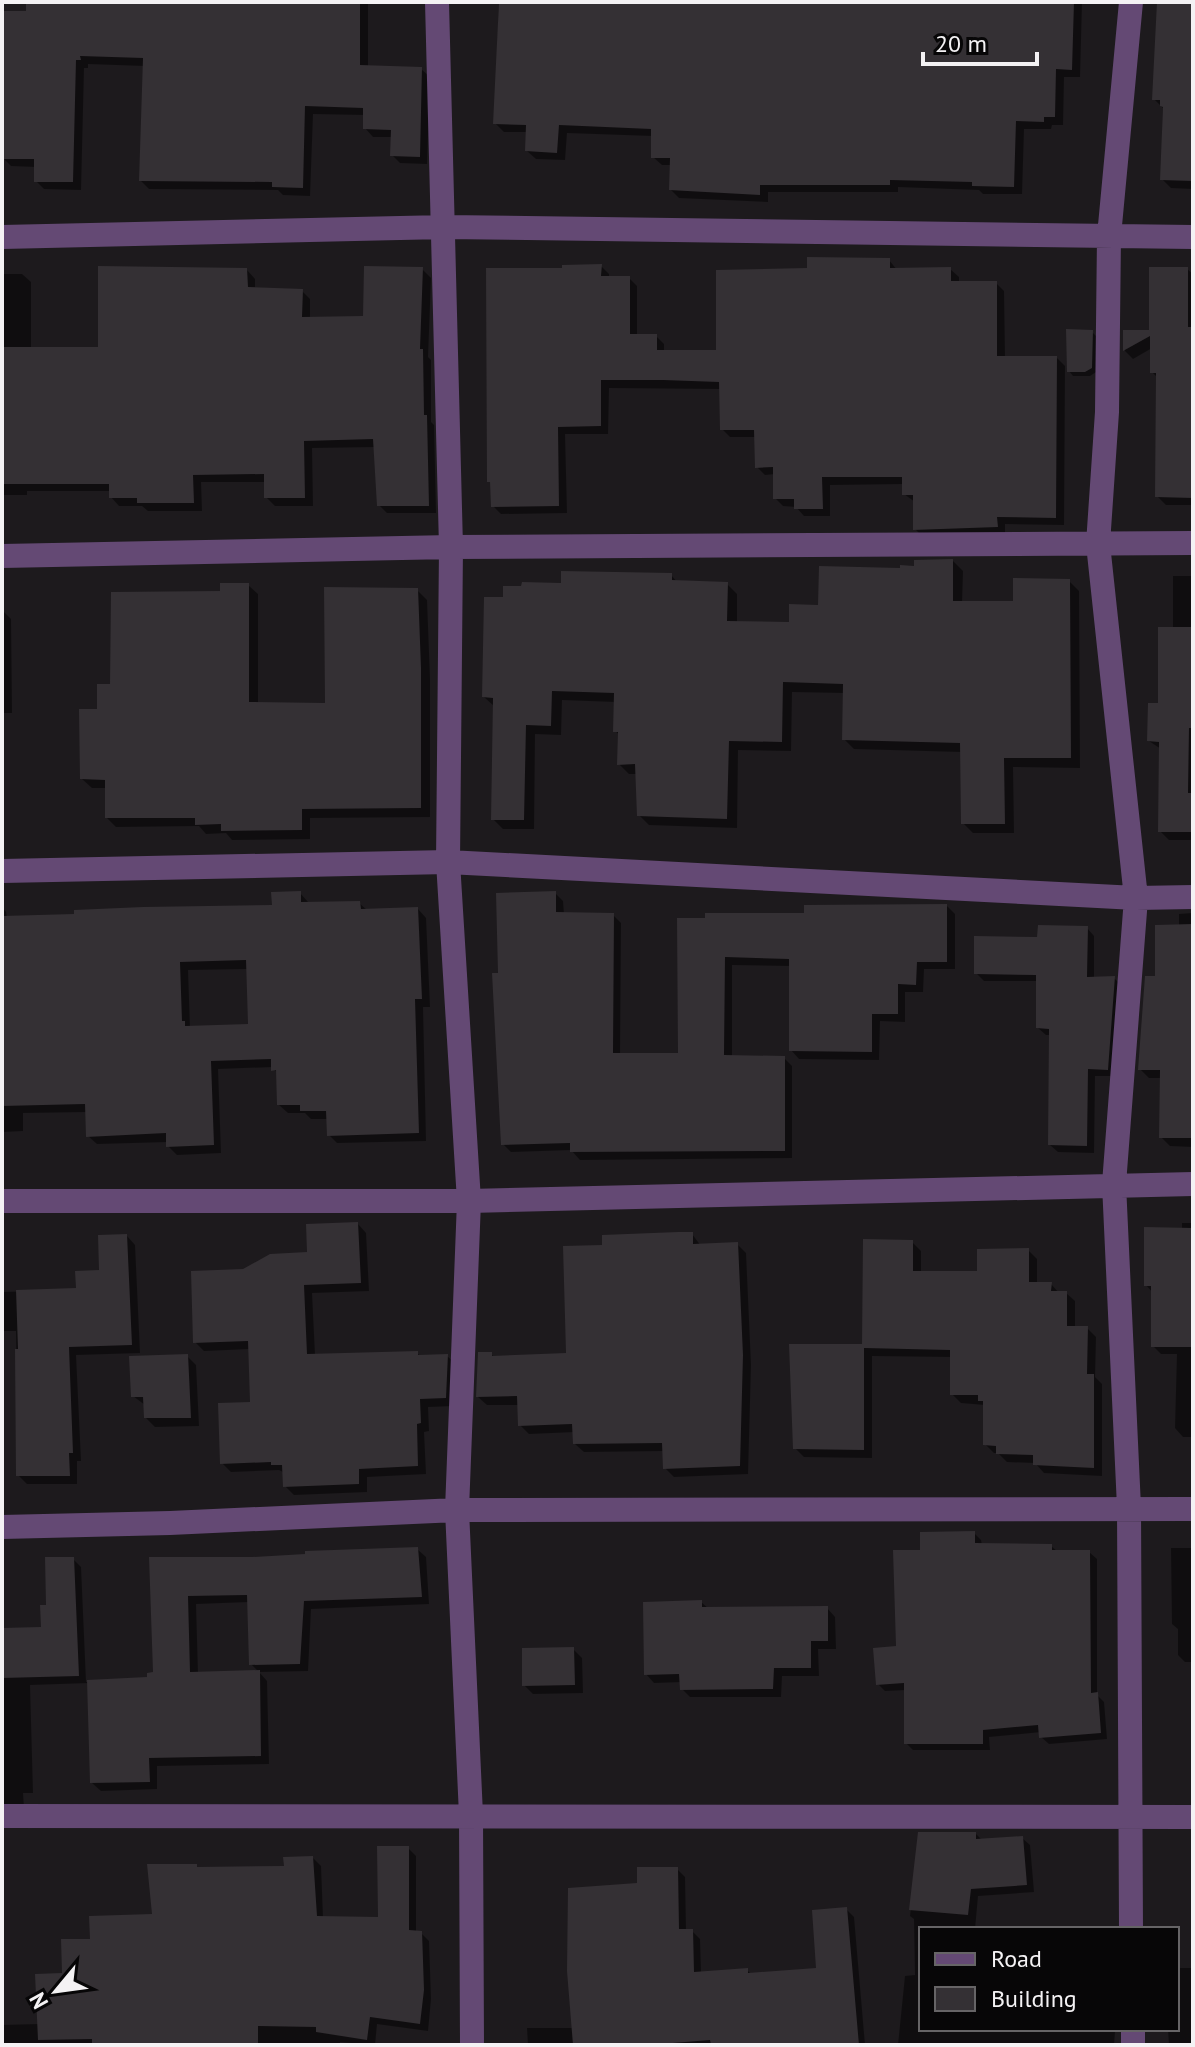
<svg xmlns="http://www.w3.org/2000/svg" width="1195" height="2047" viewBox="0 0 1195 2047" font-family="'PT Sans',sans-serif">
	<style>
		.shadow { fill: #0007; fill-rule: evenodd }
		.building { fill: #343034; fill-rule: evenodd }
		.lines { fill: none; stroke-linecap: round; stroke-linejoin: round }
		.minor { stroke: #644974; stroke-width: 24 }
	</style>
	<rect width="100%" height="100%" fill="#1d1a1d"/>
	<path class="shadow" d="M26 2H368V67L421 69 430 77 427 164 400 163 392 155V137H373L365 128V115L313 114 310 196 283 195 278 190 149 189 141 181 145 66 88 64V68H84L81 190 44 189 36 181V167L11 166 3 158 2 13H26Z
		M499 2H1082L1080 77H1064L1063 125H1052L1051 129H1024L1022 194H983L979 190 898 187V192H768V202L679 198 671 190V165H662L653 157V136L567 133 565 160 536 159 527 151 528 132H504L495 123Z
		M1158 2H1193V189L1171 188 1162 179 1163 108 1154 99Z
		M889 260 897 270 950 269 959 277V283H996L1004 291 1005 358H1057L1065 366 1064 525 1005 524V534L923 537 915 529V502L904 494V484L830 485V516H804L796 507 783 506 775 498V474L765 475 757 467V437H730L722 429 721 389 609 388 608 434H565L567 513 501 514 493 506 564 270 601 266 609 274V278H629L637 286V336H656L664 344V352H718L809 270Z
		M422 269 431 278 428 357 431 360V422L434 425 436 513H387L379 505 376 447 312 448 313 506H275L266 497V482H201L202 511H148L142 506H119L111 497V491H27V495H2V274H22L31 282V349H100L247 270 255 279V289L302 291 310 299V319L365 318Z
		M1187 269 1193 274V505H1166L1157 496 1158 378 1152 372V348L1133 359 1125 351V332L1151 333Z
		M1092 332 1096 336V372L1090 376H1073L1069 371Z
		M953 561 963 571 962 603H1015L1069 581 1079 591 1080 768 1013 767 1014 833H973L963 823 962 752 854 749 844 739 845 693 792 692 791 751 738 750 737 828 649 825 639 815 637 774H629L619 764 620 735 615 731 616 702 562 700 561 735 535 734 534 829H503L493 819 495 707 484 697 505 599 563 585 671 575 678 583 727 584 737 594V623L791 624 820 607 902 570Z
		M1173 576H1193V840H1169L1160 831 1161 749 1149 741 1159 705 1173 629Z
		M248 585 258 594V704L327 705 417 590 427 600 430 679V817L310 818V839L232 840 226 833 206 834 199 826 116 827 107 818V788H92L82 779 99 711 112 686 222 592Z
		M2 610 11 619 12 713H2Z
		M300 893 308 902 359 903 367 910 418 909 426 918 430 1007H423L426 1141 337 1143 329 1135 328 1119H311L305 1113H288L279 1105 278 1074 273 1067 218 1069 221 1153 177 1155 168 1146V1142L97 1144 88 1136 87 1112 23 1113V1131L2 1132V907L6 912 7 918 274 907ZM248 969 250 1026 190 1028 188 970Z
		M555 893 563 901 564 915H613L621 923 620 1055H680L679 920 947 906 955 914V969H924L923 992H905V1022L880 1021 879 1060 799 1059 791 1050V966L732 965V1058H784L792 1066V1158L580 1160 571 1150 511 1152 503 1144 500 974Z
		M1193 913V1147L1170 1146 1161 1137 1162 1078H1149L1140 1069 1157 978 1179 927V914Z
		M1087 928 1094 936V979L1114 978 1122 986 1115 1076H1095L1094 1153 1058 1152 1050 1145 1051 1035H1046L1038 1028V981H984L976 973 1039 939Z
		M1182 1223H1193V1437H1183L1175 1428 1177 1354H1161L1153 1346V1293L1146 1285 1182 1230Z
		M358 1224 366 1233 369 1291 312 1293 315 1355 417 1353 421 1357 447 1356 456 1364 454 1406 428 1407 429 1431 424 1432 426 1474 367 1477V1492L294 1495 285 1486V1473L279 1470 231 1472 222 1463 252 1404 250 1349 204 1351 195 1342 244 1271 309 1254Z
		M692 1234 701 1246 737 1244 746 1253 751 1365 748 1474 674 1477 665 1468 664 1451 584 1452 575 1444V1432L529 1434 520 1425V1405H487L478 1397 491 1354 495 1358 568 1355 604 1246Z
		M127 1236 135 1245 140 1353 76 1355 81 1461H77V1484H27L18 1475 16 1331H2V1292L78 1290 101 1272Z
		M912 1242 921 1251V1273H979L1028 1250 1037 1259V1284H1051L1059 1293H1066L1075 1301V1328H1087L1096 1337 1095 1377 1102 1384V1476L1044 1473 1035 1463 1007 1462 998 1453H994L985 1444V1405L961 1403 952 1394V1357L872 1356V1458L804 1457 795 1448 864 1346Z
		M187 1356 196 1365 199 1426 155 1427 146 1418 145 1405 133 1396Z
		M974 1533 981 1540 982 1545 1051 1546 1058 1552H1089L1097 1559V1695L1104 1702 1107 1739 1049 1744 1041 1737V1732L989 1737 990 1750H913L906 1743V1690L885 1691 878 1684 898 1648 922 1552Z
		M1171 1548H1193V1662H1185L1178 1655V1629L1172 1624Z
		M417 1549 426 1557 429 1604 311 1609 308 1671 259 1672 251 1664 249 1602 196 1604 198 1674 259 1672 267 1681 269 1764 157 1766V1789L101 1791 92 1783 89 1683 30 1685 33 1793H23L24 1808 2 1810V1630L43 1629 48 1607 73 1559 81 1567 86 1682 149 1679 156 1674 151 1559H252Z
		M701 1602 709 1609 827 1608 835 1617 836 1649H818L819 1676H782L781 1697H690L682 1689V1682L654 1683 646 1674Z
		M573 1649 582 1658 583 1693 533 1694 524 1685Z
		M920 1834H976L982 1840 1022 1838 1030 1845 1034 1892 978 1896 975 1929H921V2029H1112L1115 2032 1114 2045H898L905 1976 915 1975 914 1919 910 1916Z
		M408 1848 416 1856V1932L421 1933 429 1941 431 1999 428 2031 377 2024 375 2045 340 2042V2045H2V2025L39 2024 64 1975 92 1941 155 1916 196 1866 200 1869 286 1868 313 1858 321 1866 323 1918 380 1919Z
		M677 1869 685 1877 686 1931H692L700 1939 701 1973 747 1970 752 1975 818 1970 846 1909 854 1917 865 2045H528L527 2028H573L639 1885Z
		M1177 1968H1193V2045H1169L1168 2029H1177Z"/>
	<path class="building" d="M26 2H360V65L422 67 420 157 390 156 391 130 363 129V108L305 106 303 188 272 187V182L139 181 143 58 80 56 81 60H76L73 182H34V159H2V11H26Z
		M499 2H1074L1072 70 1056 69 1055 117H1044V122L1016 121 1014 187 972 186V182L890 180V185H760V195L669 190 670 158H651V129L559 125 557 153 525 151 526 125 493 124Z
		M1157 2H1193V181L1160 180 1163 107 1160 106V100H1152Z
		M807 257 890 258V268L951 267V281H997V356H1057L1056 518 997 517 998 527 913 530V495H902V477H822L823 509H794V499H773V467L755 468 754 430H720L719 382 663 380H601V426L558 427 559 506 491 507 490 482H487L486 268H562V265L602 264 601 276H630V334H657V350H716V270L807 268Z
		M98 266 247 268 248 287 303 289 302 317 363 316 364 266 423 267 420 349H423L424 415H427L429 506H377L373 439 304 441 305 498H264V474L193 475 194 503H137V498H109V484H2V347H98Z
		M1149 267H1188V327H1193V498L1155 497 1156 373H1150V336L1123 351V330H1149Z
		M1066 329 1093 330 1092 368 1085 372H1067Z
		M953 559V601H1013V578L1070 579 1071 758H1004L1005 824H961L960 743 842 740 843 684 783 682 782 742 729 741 727 819 637 816 635 764 617 765 618 732H613L614 693 552 691 551 726 526 725 524 820H491L493 698 482 697 484 597H503V586H521L522 582 561 583V571L672 573V580L728 582 727 621 789 622V604L818 605 819 566 900 568V565L914 566V560Z
		M220 583H249V702L325 703 324 587 418 588 421 668V808L302 809V830L221 831V824L195 825V818H105V780L80 779 79 709H97V684H110L111 592 220 591Z
		M1158 627H1193V728H1189L1188 793H1193V832H1158L1159 742 1147 741 1148 703H1158Z
		M301 891V902L360 901 361 909 418 907 422 999H415L419 1133 327 1136 326 1111H300V1105H277L276 1070 271 1071V1059L211 1061 214 1145 166 1147V1133L86 1137 85 1104 2 1106V916L74 914V910L143 907 272 905 271 892ZM246 960 248 1024 185 1026V1021H182L180 962Z
		M556 891V912L614 913 613 1053H678L677 918H705V913H804V905L947 904V962H917L916 985 898 984V1014H872V1052L789 1051V959L725 957 724 1055 785 1056V1151L570 1152V1143L501 1145 492 973H498L496 893Z
		M1193 924V1138H1159L1160 1070H1138L1145 976H1155V925Z
		M1038 925 1088 926 1087 977 1115 976 1108 1070 1088 1069 1087 1146 1048 1145 1049 1029 1036 1028V975L974 974V936L1037 937Z
		M358 1222 361 1283 304 1285 307 1354 418 1351V1355L448 1354 446 1398 420 1399 421 1423 417 1424 418 1466 359 1469V1484L283 1487 282 1465H271V1462L220 1464 218 1403 250 1402 248 1341 193 1343 191 1271 243 1269 270 1254 307 1252 306 1224Z
		M1144 1227 1193 1228V1347H1151V1286H1144Z
		M678 1232H693V1244L738 1242 743 1355 740 1466 663 1469 662 1443 573 1444 572 1424 518 1426 517 1396 476 1397 478 1352H492V1356L566 1353 563 1246 602 1245V1235Z
		M127 1234 132 1345 69 1347 73 1453H69L70 1476H16L15 1349H18L16 1290 76 1288 75 1271 99 1270 98 1235Z
		M863 1239 913 1240V1271H977V1249L1029 1248V1282H1052L1051 1291H1067V1326H1088L1087 1374H1094V1468L1033 1465V1455L996 1454V1446L983 1445V1401H978V1395H950V1350L864 1348V1450L793 1449 789 1344H862Z
		M188 1354 191 1418H144L143 1397H131L129 1356Z
		M975 1531V1543L1052 1544V1550H1090L1091 1693 1098 1692 1101 1733 1039 1738 1038 1725 983 1730V1744H904V1683L876 1685 873 1648 896 1646 893 1550H920V1532Z
		M418 1547 422 1597 304 1601 300 1664 249 1665 247 1595 188 1596 190 1672 260 1670 261 1756 149 1758 150 1782 90 1783 87 1680 147 1677V1673L153 1672 149 1557H252L305 1554V1551Z
		M45 1557H74L79 1676 2 1678V1628L41 1627 40 1605H46Z
		M702 1600V1607L828 1606V1641H811V1668H774L773 1689 680 1690 679 1674 644 1675 643 1602Z
		M574 1647 575 1685 522 1686V1648Z
		M918 1832H976V1839L1023 1836 1027 1885 971 1889 968 1915 909 1910Z
		M377 1846H409V1930L422 1931 424 1990 420 2024 370 2017 367 2040 316 2032V2027L258 2026V2045H92V2039L38 2040 35 1974 62 1973 61 1939H90L89 1916 152 1914 147 1864H197V1867L284 1866 283 1857 313 1856 317 1916 378 1917Z
		M637 1867H678L679 1929H693L694 1972 748 1968V1973L816 1968 812 1910 847 1907 859 2045H711L710 2040 648 2045H573L567 1971 568 1888 637 1883Z"/>
	<g class="lines">
		<path class="minor" d="M437 2 451 547 448 862 469 1201 457 1510 471 1815 472 2045
			M1131 2 1109 236 1107 412 1098 544 1136 898 1114 1184 1129 1507 1131 1929
			M2 237 445 227 1193 237
			M2 556 451 547 1193 543
			M2 871 448 862 1136 898 1193 897
			M2 1201H469L1193 1184
			M2 1527 170 1523 457 1510 1193 1509
			M2 1816 1193 1817
			M1133 2029V2045"/>
	</g>
	<rect width="1195" height="2047" fill="none" stroke="#f4f2f4" stroke-width="8"/>
	<rect x="919" y="1927" width="260" height="104" fill="#070607" stroke="#666466" stroke-width="2"/>
	<rect x="935" y="1953" width="40" height="12" fill="#644974" stroke="#666466" stroke-width="2"/>
	<text x="991" y="1967" font-size="24" fill="#f4f2f4">Road</text>
	<rect x="935" y="1987" width="40" height="24" fill="#343034" stroke="#666466" stroke-width="2"/>
	<text x="991" y="2007" font-size="24" fill="#f4f2f4">Building</text>
	<g transform="translate(56 1991) rotate(241)" stroke="#070607" stroke-width="6" paint-order="stroke">
	<path d="M0-6L14 30L0 20L-14 30Z" fill="#f4f2f4"/>
	<text y="-12" font-size="22" font-weight="bold" text-anchor="middle" fill="#f4f2f4">N</text>
	</g>
	<path d="M923 52v12h114v-12" fill="none" stroke="#f4f2f4" stroke-width="4"/>
	<text x="935" y="52" font-size="24" fill="#f4f2f4" stroke="#070607" stroke-width="6" paint-order="stroke">20 m</text>
</svg>
